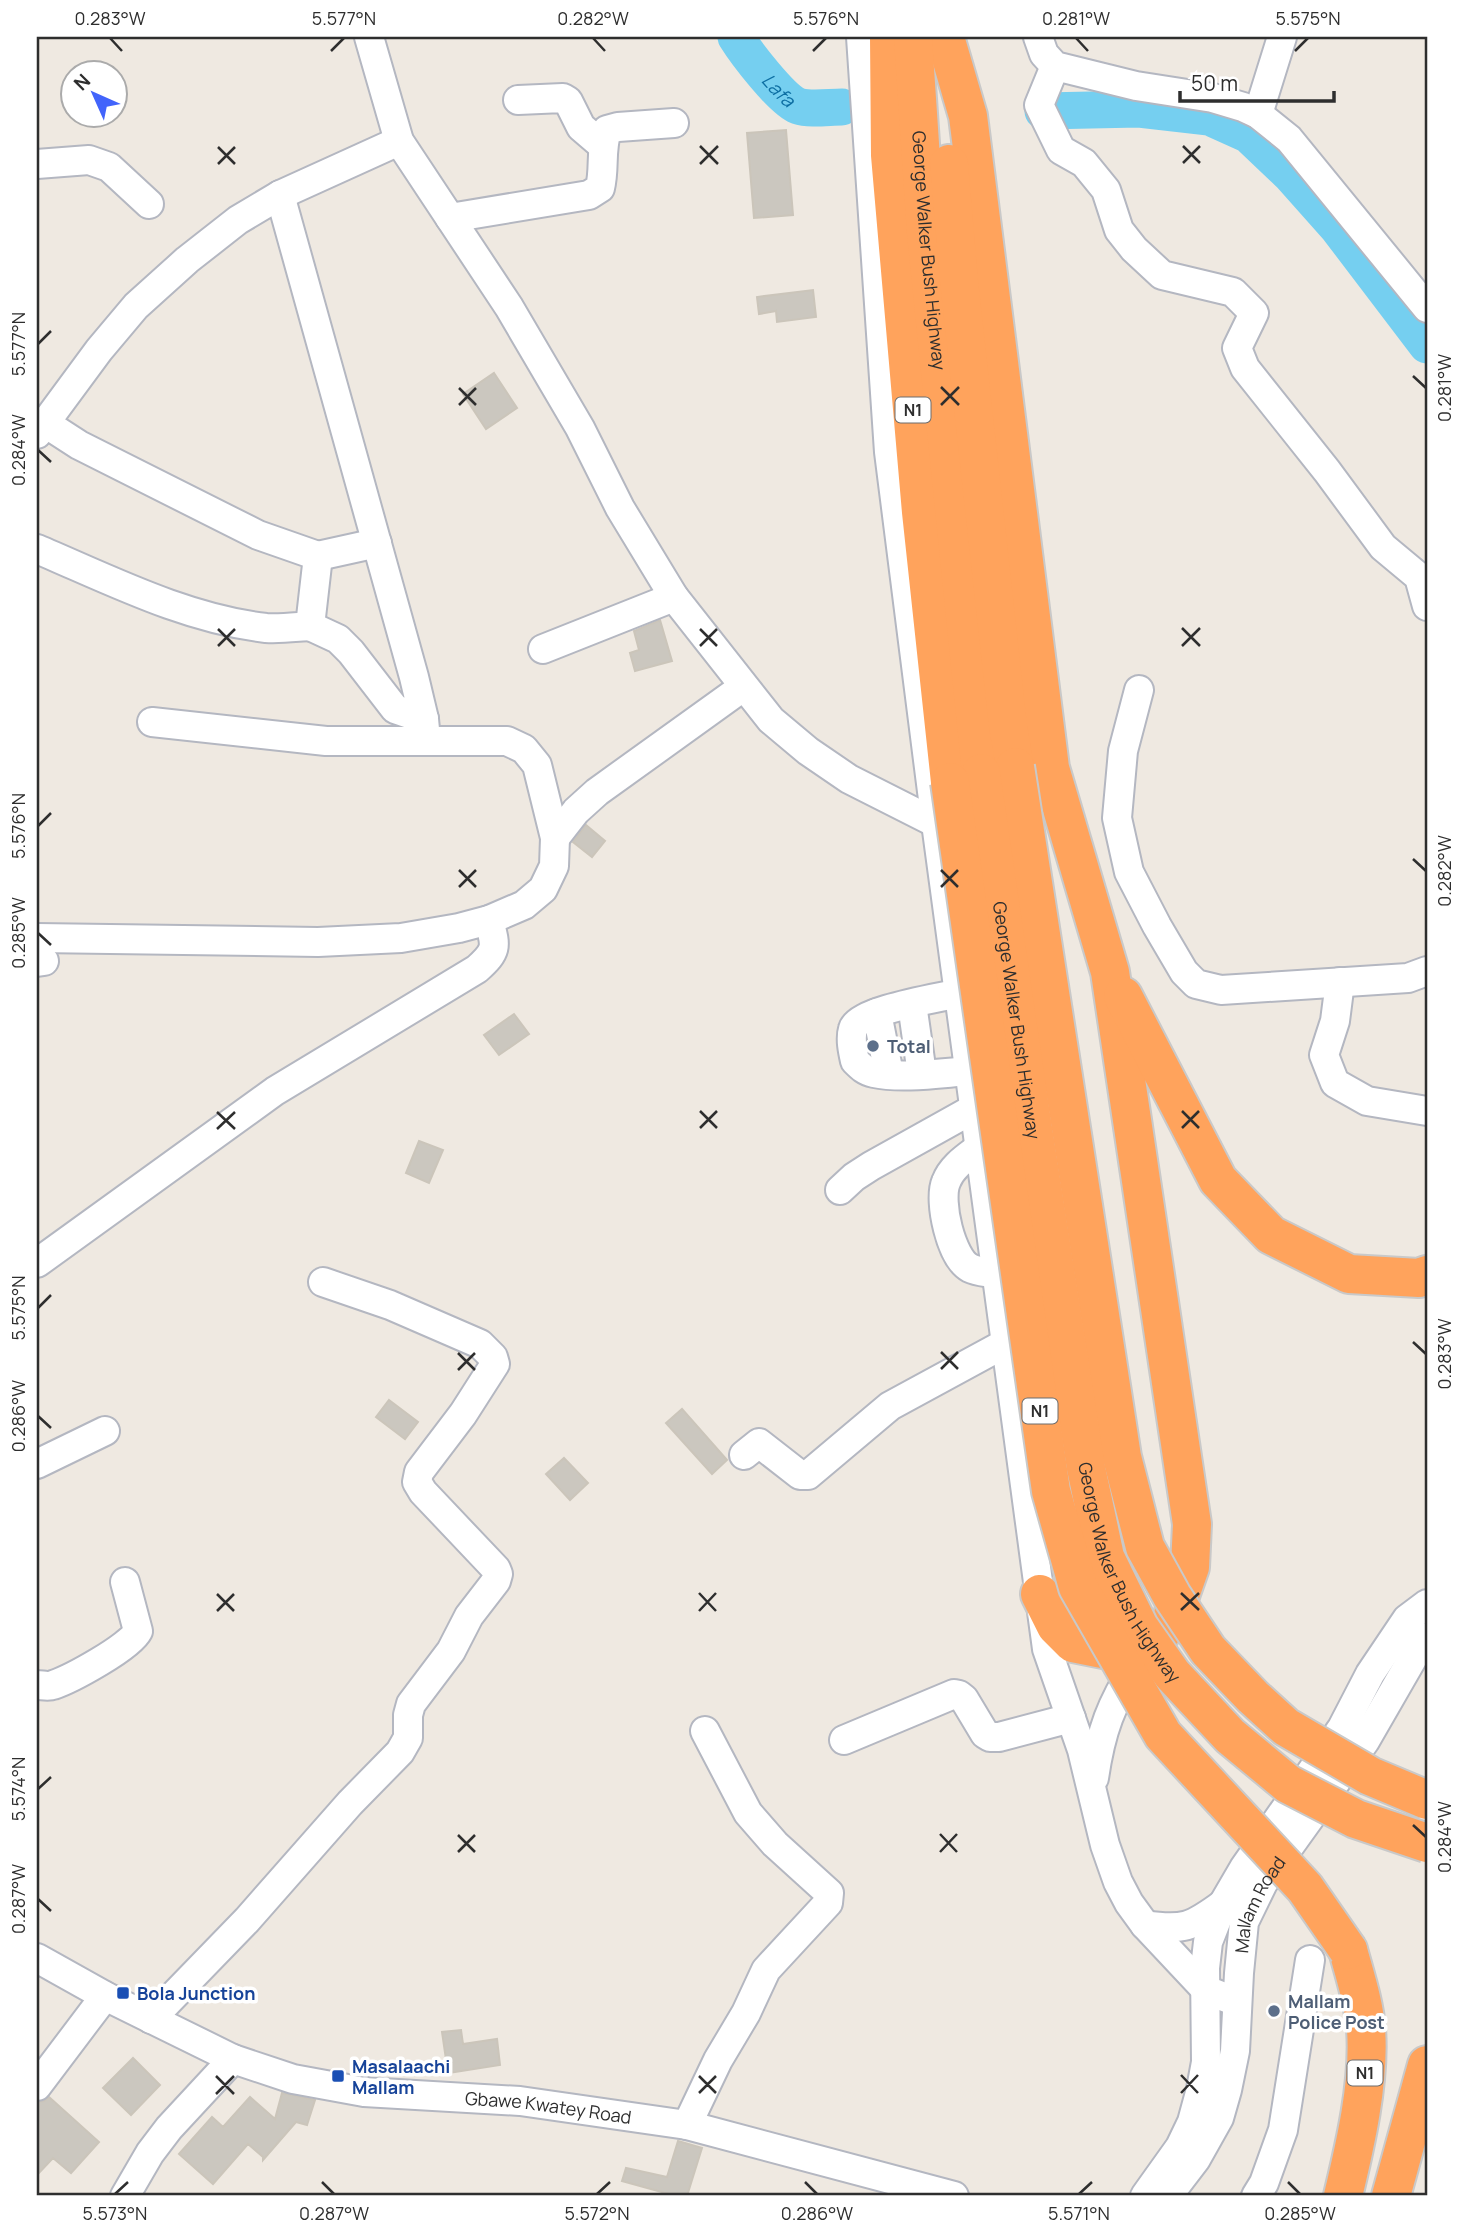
<svg xmlns="http://www.w3.org/2000/svg" width="1464" height="2233" viewBox="0 0 1464 2233" font-family="Manrope,sans-serif">
	<style>
		.lines { fill: none; stroke-linecap: round; stroke-linejoin: round }
		.river { stroke: #75cff0; stroke-width: 37 }
		.building { fill: #cbc7bf; stroke: #cbc5ba; stroke-width: 2 }
		.minor-casing { stroke: #b4b7c1; stroke-width: 32 }
		.highway-casing { stroke: #c9c9c9; stroke-width: 42 }
		.minor { stroke: #fff; stroke-width: 28 }
		.highway { stroke: #ffa35c; stroke-width: 38 }
		.highway-bridge-casing { stroke: #c9c9c9; stroke-width: 42; stroke-linecap: butt }
		.highway-bridge { stroke: #ffa35c; stroke-width: 38 }
		.ticks { fill: none; stroke: #2e2e2e; stroke-width: 2.5 }
		.service-dot { fill: #5c6f8a; stroke: #fff; stroke-width: 2.5 }
		.transit-dot { fill: #1a4fb4; stroke: #fff; stroke-width: 2.5 }
		.labels { text-anchor: middle; dominant-baseline: central; stroke-width: 7; stroke-linejoin: round; paint-order: stroke }
		.shield { fill: #fff; stroke: #6d6d6d; stroke-width: 2 }
		.shield-label { font-size: 16px; font-weight: bold; fill: #2e2e2e }
		.street-label { font-size: 18px; fill: #2e2e2e; stroke: #fff }
		.service-label { font-size: 18px; font-weight: bold; fill: #4e5e75; stroke: #fff; text-anchor: start }
		.transit-label { font-size: 18px; font-weight: bold; fill: #164399; stroke: #fff; text-anchor: start }
		.water-label { font-size: 19px; font-style: italic; fill: #0d6fa3; stroke: #fff }
		.neatline { fill: none; stroke: #2e2e2e; stroke-width: 2.5 }
		.ticks-label { font-size: 18px; text-anchor: middle; fill: #2e2e2e }
	</style>
	<rect width="100%" height="100%" fill="#efe9e1"/>
	<g class="lines">
		<g class="river">
			<path id="s1" d="M736 37C746 53 781 99 798 106 810 110 829 107 842 107"/>
			<path d="M1043 111 1139 109 1209 117 1249 135 1290 174 1338 228 1427 345"/>
		</g>
	</g>
	<path class="building" d="M786 130 793 215 754 218 747 133Z
		M813 290 816 317 777 322 776 311 759 314 757 297Z
		M494 373 517 408 486 429 463 394Z
		M660 620 672 661 635 671 630 653 639 650 634 631Z
		M586 825 605 841 592 857 573 842Z
		M514 1014 529 1034 499 1055 484 1035Z
		M419 1141 443 1150 429 1183 406 1173Z
		M389 1400 418 1422 405 1439 376 1417Z
		M682 1409 727 1460 712 1474 666 1423Z
		M564 1458 588 1483 570 1500 546 1474Z
		M461 2030 463 2044 497 2039 500 2065 448 2073 442 2032Z
		M133 2058 160 2085 131 2115 103 2088Z
		M282 2093 315 2100 307 2125 296 2122 263 2160V2157L248 2144 213 2184 179 2154 212 2117 223 2127 250 2097 275 2119Z
		M49 2097 99 2142 71 2173 53 2158 37 2175V2102L44 2101Z
		M678 2141 702 2148 687 2196H676L622 2181 626 2168 667 2177Z"/>
	<g class="lines">
		<defs>
			<g id="minor">
				<path d="M369 37 399 141 509 307 580 428 620 508 674 597 771 720 808 751 849 779 936 823"/>
				<path d="M861 37 889 452 936 823 1047 1649 1082 1750 1105 1845 1118 1882 1129 1903 1145 1925 1206 1990 1237 2002"/>
				<path d="M1038 37 1044 54 1055 66 1136 86 1213 98 1243 107 1258 114 1289 139 1427 308"/>
				<path d="M1055 66 1039 105 1061 150 1084 163 1106 190 1119 230 1134 249 1162 275 1233 292 1254 313 1237 348 1245 368 1327 471 1383 547 1419 577 1427 606"/>
				<path d="M518 100 563 98 568 101 581 127 602 145"/>
				<path d="M1258 114 1282 37"/>
				<path d="M37 164 89 160 109 167 149 204"/>
				<path d="M280 195 414 677 424 719 426 740"/>
				<path d="M450 218 589 195 600 188C605 168 600 151 607 130L618 127 674 123"/>
				<path d="M37 434 99 350 136 306 187 260 238 220 280 195 399 141"/>
				<path d="M37 549C110 580 186 619 266 628 280 629 295 627 310 626L318 556 258 535 79 445 45 423"/>
				<path d="M318 556 377 543"/>
				<path d="M310 626 338 639 351 652 395 709 424 719"/>
				<path d="M543 649 674 597"/>
				<path d="M1139 690 1123 751 1117 818 1129 872 1157 926 1184 972 1196 984 1221 990 1408 978 1427 971"/>
				<path d="M555 838 576 811 597 792 743 687"/>
				<path d="M37 938 318 942 401 938 459 928 489 920 524 905 543 889 554 866 555 838 537 765 524 749 507 741H326L152 722"/>
				<path d="M37 962 44 961"/>
				<path d="M1340 982 1335 1021 1324 1055 1335 1083 1367 1101 1427 1111"/>
				<path d="M959 993C940 998 858 1010 853 1029 850 1039 853 1052 855 1061 861 1067 865 1071 874 1073 902 1079 941 1073 970 1071"/>
				<path d="M912 1004 922 1074"/>
				<path d="M877 1013 889 1074"/>
				<path d="M980 1147C967 1157 952 1166 946 1182 938 1201 951 1258 970 1268 978 1272 989 1272 997 1274"/>
				<path d="M840 1190 854 1177 871 1166 975 1108"/>
				<path d="M37 1263 275 1091 477 969C498 950 496 947 489 920"/>
				<path d="M744 1455 759 1443 800 1475H808L890 1406 1006 1343"/>
				<path d="M37 1464 105 1431"/>
				<path d="M37 1685C42 1685 48 1687 53 1685 71 1679 130 1647 138 1631L125 1582"/>
				<path d="M844 1740 954 1694 959 1695 964 1699 985 1734 990 1737H999L1071 1718"/>
				<path d="M1094 1778C1101 1730 1111 1704 1137 1663"/>
				<path d="M1145 1925C1183 1931 1192 1927 1223 1904"/>
				<path id="s2" d="M37 1958 105 1996 233 2059 293 2079 364 2092 520 2101 687 2125 954 2196"/>
				<path d="M151 2019 247 1920 350 1803 400 1752 408 1738V1715L411 1704 451 1651 469 1616 496 1581 498 1574 496 1569 423 1492 417 1482 419 1472 463 1414 495 1364 493 1357 480 1344 390 1305 323 1282"/>
				<path d="M37 2086 105 1996"/>
				<path d="M687 2125 718 2060 746 2013 766 1970 828 1903 829 1893 775 1844 748 1813 705 1731"/>
				<path d="M125 2196 150 2153 169 2128 233 2059"/>
				<path d="M1145 2196 1180 2147 1192 2122 1201 2089 1206 2062 1205 1968 1208 1942 1223 1904 1244 1868 1342 1728 1370 1674 1407 1619 1427 1604"/>
				<path id="s3" d="M1163 2196 1170 2193 1196 2159 1219 2118 1227 2090 1235 2051 1239 1973 1244 1922 1263 1883 1365 1741 1422 1642 1427 1637"/>
				<path d="M1256 2196 1264 2183 1283 2130 1310 1960"/>
			</g>
			<g id="highway">
				<path d="M889 37 890 155 921 512 950 782"/>
				<path d="M945 37 968 116 1050 768 1110 972 1192 1524 1190 1567 1171 1621 1145 1651 1118 1652 1073 1643 1056 1626 1040 1594"/>
				<path id="s4" d="M913 39 926 234 981 773"/>
				<path d="M949 164 959 281 1008 726 1015 767"/>
				<path d="M1123 996 1218 1180 1271 1235 1349 1274 1419 1278 1427 1275"/>
				<path d="M1343 2196C1355 2146 1370 2081 1366 2029 1364 2003 1355 1976 1348 1950"/>
				<path d="M1391 2196 1427 2065"/>
			</g>
		</defs>
		<use href="#minor" class="minor-casing"/>
		<use href="#highway" class="highway-casing"/>
		<use href="#minor" class="minor"/>
		<use href="#highway" class="highway"/>
		<defs>
			<g id="highway-bridge">
				<path d="M1015 767 1122 1457 1145 1547 1172 1596 1208 1650 1253 1697 1286 1727 1370 1776 1427 1800"/>
				<path id="s5" d="M981 773 1032 1122 1086 1468 1105 1557 1139 1627 1172 1674 1230 1736 1288 1784 1356 1819 1427 1843"/>
				<path d="M950 782 1051 1491 1078 1587 1163 1735 1305 1888 1348 1950"/>
			</g>
		</defs>
		<use href="#highway-bridge" class="highway-bridge-casing"/>
		<use href="#highway-bridge" class="highway-bridge"/>
	</g>
	<path class="ticks" d="M110 38 122 51M593 38 605 51M1076 38 1088 51M331 51 344 38M813 51 826 38M1295 51 1308 38M700 146 718 164M1183 146 1200 163M218 147 235 164M1183 163 1200 146M218 164 235 147M700 164 718 146M38 344 51 331M1413 376 1426 388M941 387 959 405M459 388 476 405M459 405 476 388M941 405 959 387M38 450 51 462M1182 628 1200 646M218 629 235 646M700 629 717 646M218 646 235 629M700 646 717 629M1182 646 1200 628M38 826 51 813M1413 859 1426 871M459 870 476 887M941 870 958 887M459 887 476 870M941 887 958 870M38 933 51 945M700 1111 717 1128M1182 1111 1199 1128M217 1112 235 1129M700 1128 717 1111M1182 1128 1199 1111M217 1129 235 1112M38 1308 51 1295M1413 1342 1426 1354M941 1352 958 1369M458 1353 475 1370M941 1369 958 1352M458 1370 475 1353M38 1416 51 1428M699 1593 716 1611M1181 1593 1199 1610M217 1594 234 1611M1181 1610 1199 1593M217 1611 234 1594M699 1611 716 1593M38 1789 51 1777M1413 1825 1426 1837M940 1834 957 1852M458 1835 475 1852M458 1852 475 1835M940 1852 957 1834M38 1899 51 1911M1181 2075 1198 2093M216 2076 234 2094M699 2076 716 2093M699 2093 716 2076M1181 2093 1198 2075M216 2094 234 2076M322 2182 334 2194M805 2182 817 2194M1288 2182 1300 2194M115 2194 128 2182M597 2194 610 2182M1079 2194 1092 2182"/>
	<g class="service-dot">
		<circle cx="873" cy="1046" r="7"/>
		<circle cx="1274" cy="2011" r="7"/>
	</g>
	<g class="transit-dot">
		<rect x="116" y="1986" width="14" height="14" rx="3.5"/>
		<rect x="331" y="2069" width="14" height="14" rx="3.5"/>
	</g>
	<g class="labels">
		<g class="shield">
			<rect x="895.5" y="397.5" width="35" height="25" rx="5"/>
			<rect x="1022.5" y="1398.5" width="35" height="25" rx="5"/>
			<rect x="1347.5" y="2060.5" width="35" height="25" rx="5"/>
		</g>
		<g class="shield-label">
			<text x="913" y="410">N1</text>
			<text x="1040" y="1411">N1</text>
			<text x="1365" y="2073">N1</text>
		</g>
		<g class="street-label">
			<text stroke="none"><textPath href="#s4" startOffset="212">George Walker Bush Highway</textPath></text>
			<text stroke="none"><textPath href="#s5" startOffset="250">George Walker Bush Highway</textPath></text>
			<text stroke="none"><textPath href="#s5" startOffset="817">George Walker Bush Highway</textPath></text>
			<text stroke="none"><textPath href="#s3" startOffset="317">Mallam Road</textPath></text>
			<text stroke="none"><textPath href="#s2" startOffset="541">Gbawe Kwatey Road</textPath></text>
		</g>
		<g class="service-label">
			<text x="887" y="1046">Total</text>
			<text x="1288" y="2001">Mallam<tspan x="1288" dy="21">Police Post</tspan></text>
		</g>
		<g class="transit-label">
			<text x="137" y="1993">Bola Junction</text>
			<text x="352" y="2066">Masalaachi<tspan x="352" dy="21">Mallam</tspan></text>
		</g>
		<g class="water-label">
			<text stroke="none"><textPath href="#s1" startOffset="68">Lafa</textPath></text>
		</g>
	</g>
	<rect width="1464" height="2233" fill="none" stroke="#ffffff" stroke-width="77"/>
	<g transform="translate(94 94) rotate(315)"><circle r="33" fill="#ffffff" stroke="#ababab" stroke-width="2"/>
	<path d="M0-5L12 26L0 18L-12 26Z" fill="#4264fb"/>
	<text y="-10" font-size="19" font-weight="bold" text-anchor="middle" fill="#2e2e2e">N</text>
	</g>
	<path d="M1180 91v10h154v-10" fill="none" stroke="#2e2e2e" stroke-width="3.5"/>
	<text x="1191" y="91" font-size="21" fill="#2e2e2e" stroke="#ffffff" stroke-width="5" paint-order="stroke">50 m</text>
	<rect x="38" y="38" width="1388" height="2156" class="neatline"/>
	<g class="ticks-label">
		<text x="110" y="25">0.283°W</text>
		<text x="344" y="25">5.577°N</text>
		<text x="593" y="25">0.282°W</text>
		<text x="826" y="25">5.576°N</text>
		<text x="1076" y="25">0.281°W</text>
		<text x="1308" y="25">5.575°N</text>
		<text transform="translate(19 344) rotate(-90)" y="6">5.577°N</text>
		<text transform="translate(1445 388) rotate(-90)" y="6">0.281°W</text>
		<text transform="translate(19 450) rotate(-90)" y="6">0.284°W</text>
		<text transform="translate(19 826) rotate(-90)" y="6">5.576°N</text>
		<text transform="translate(1445 871) rotate(-90)" y="6">0.282°W</text>
		<text transform="translate(19 933) rotate(-90)" y="6">0.285°W</text>
		<text transform="translate(19 1308) rotate(-90)" y="6">5.575°N</text>
		<text transform="translate(1445 1354) rotate(-90)" y="6">0.283°W</text>
		<text transform="translate(19 1416) rotate(-90)" y="6">0.286°W</text>
		<text transform="translate(19 1789) rotate(-90)" y="6">5.574°N</text>
		<text transform="translate(1445 1837) rotate(-90)" y="6">0.284°W</text>
		<text transform="translate(19 1899) rotate(-90)" y="6">0.287°W</text>
		<text x="115" y="2220">5.573°N</text>
		<text x="334" y="2220">0.287°W</text>
		<text x="597" y="2220">5.572°N</text>
		<text x="817" y="2220">0.286°W</text>
		<text x="1079" y="2220">5.571°N</text>
		<text x="1300" y="2220">0.285°W</text>
	</g>
</svg>
